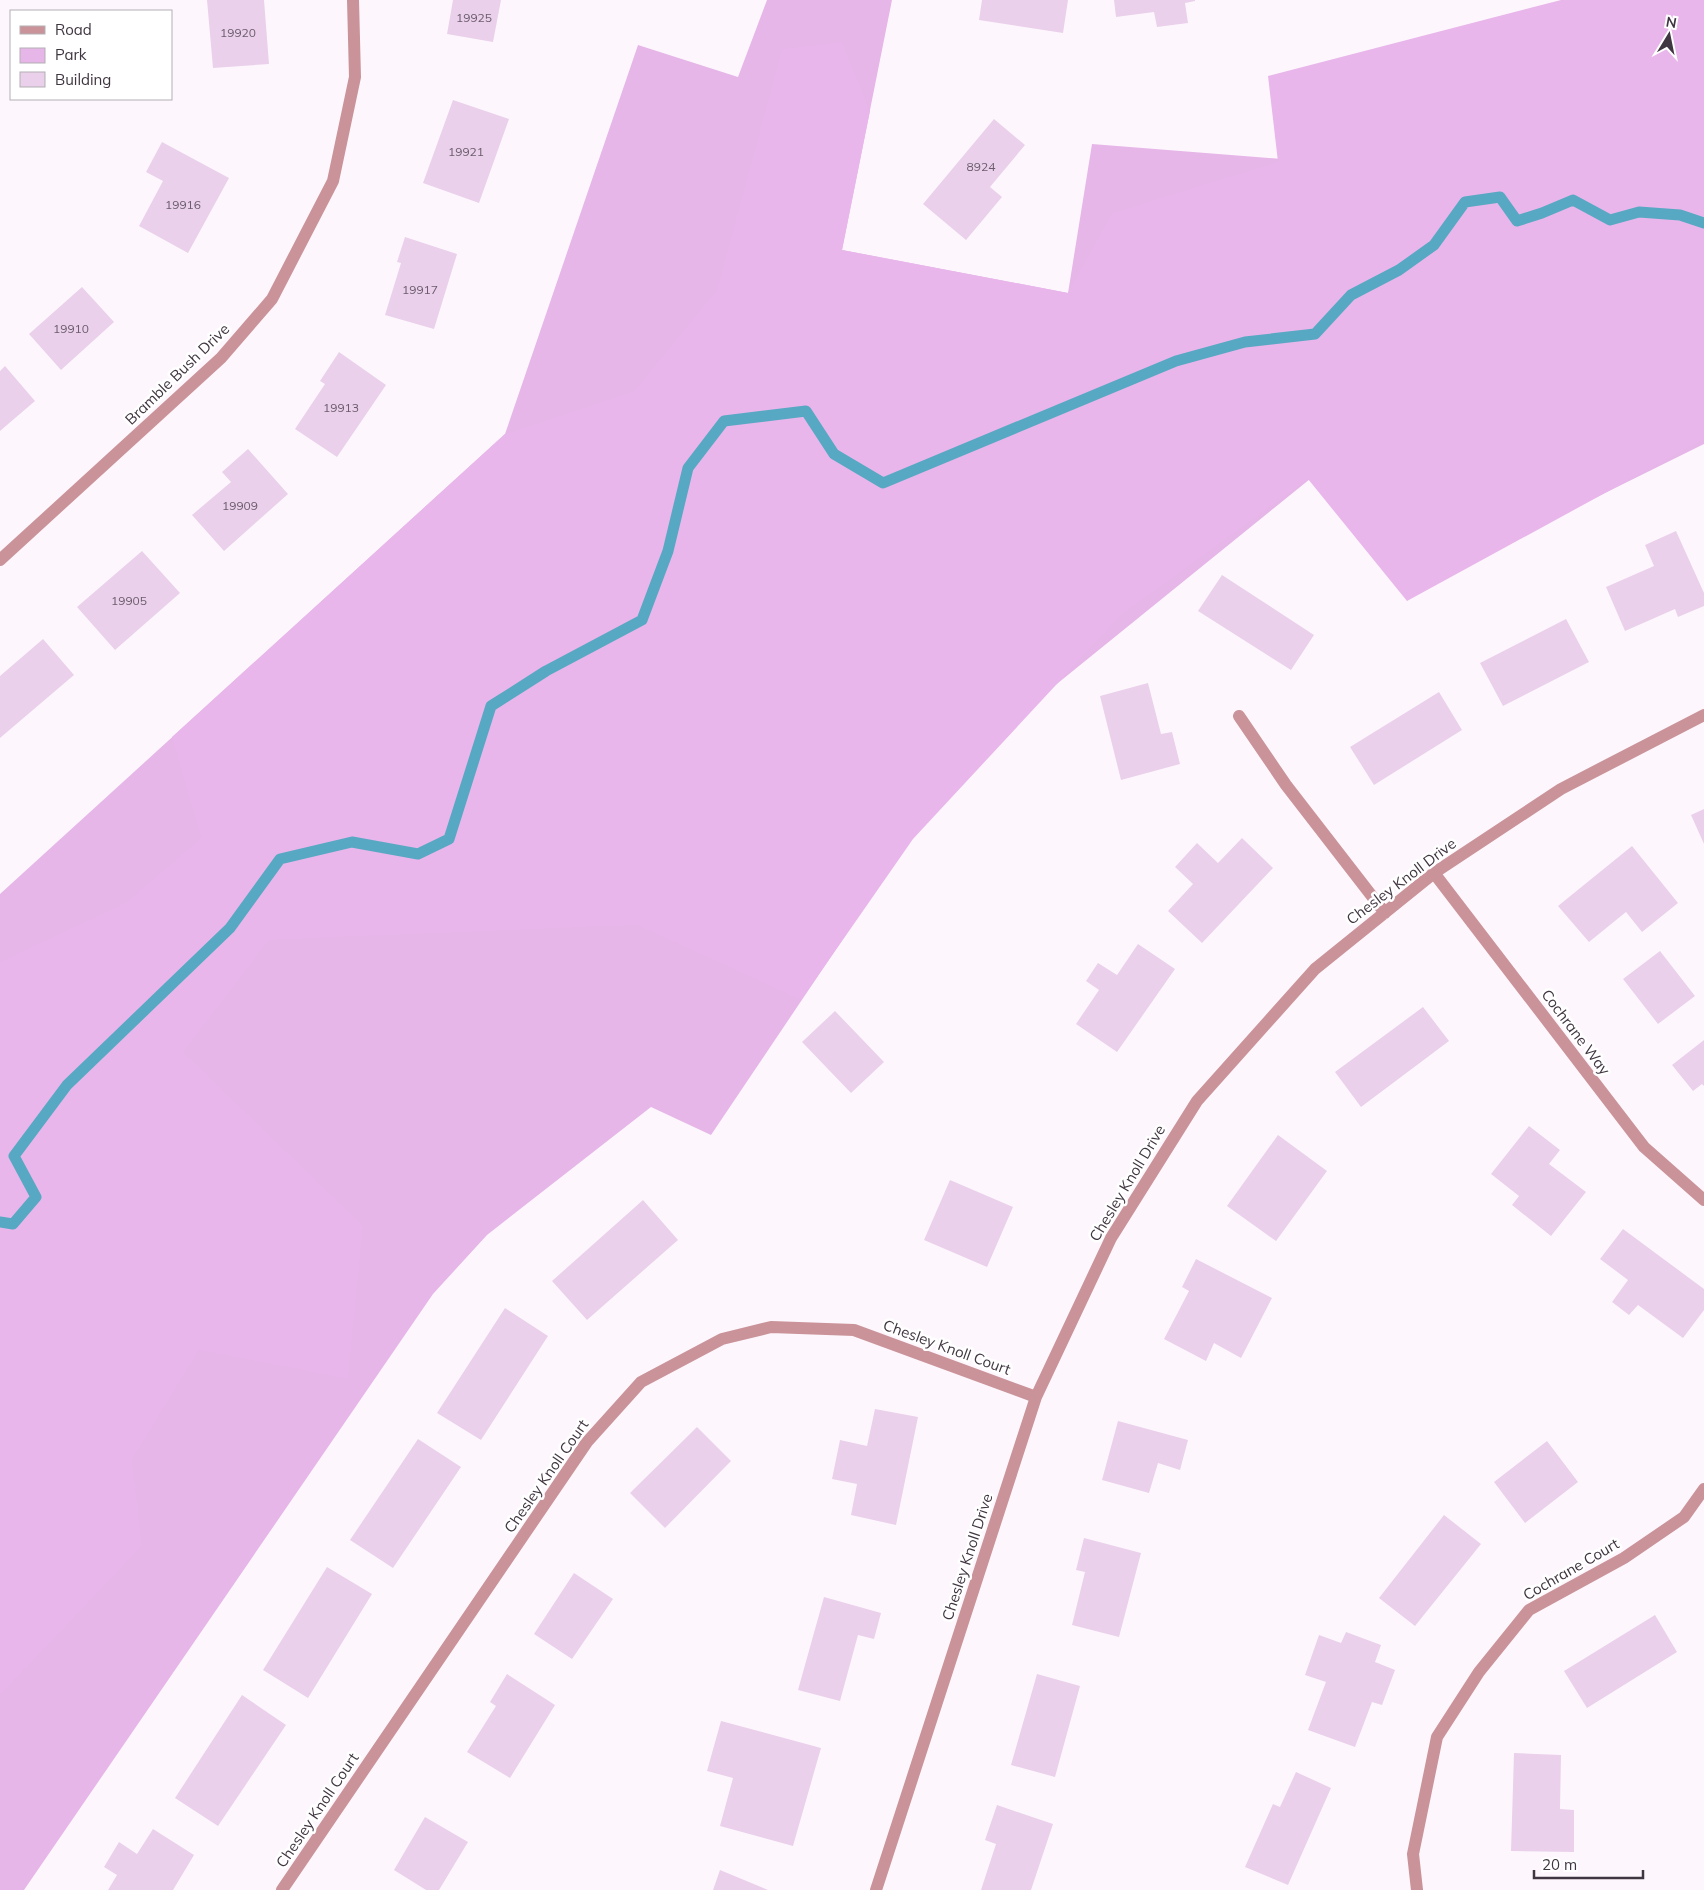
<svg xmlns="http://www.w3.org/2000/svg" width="1704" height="1890" viewBox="0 0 1704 1890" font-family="Mulish,sans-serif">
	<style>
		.green { fill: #e6b6e8 }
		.forest { fill: #e8b6ea }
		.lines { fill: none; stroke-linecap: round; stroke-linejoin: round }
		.stream { stroke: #57a8c3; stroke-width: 11 }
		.building { fill: #ead0eb }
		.minor { stroke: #ca9399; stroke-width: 12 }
		.labels { text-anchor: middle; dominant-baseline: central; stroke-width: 5; stroke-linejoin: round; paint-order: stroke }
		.number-label { font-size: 12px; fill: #6a5c6c }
		.street-label { font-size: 15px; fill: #403641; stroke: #fff }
	</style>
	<rect width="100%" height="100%" fill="#fdf7fd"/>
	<path class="green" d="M767 0H892L842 250 1068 293 1092 144 1282 159 1704 0V444L1405 592 1310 479 964 759 711 1135 651 1107 487 1235 433 1294 24 1890H0V894L505 434 638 45 738 77Z"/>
	<path class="forest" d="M1561 0H1704V439L1407 601 1308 479 1121 615 913 839 801 1000 637 925 269 940 183 1052 363 1226 348 1379 199 1350 132 1460 142 1546 0 1695V962L127 902 201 838 172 737 505 434 634 391 717 290 782 49 842 42 870 111 842 250 1068 293 1112 213 1278 162 1268 76Z"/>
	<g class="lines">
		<path class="stream" d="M0 1222 13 1224 36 1197 14 1156 67 1085 230 928 280 859 352 842 418 854 449 839 491 706 546 671 642 620 668 551 688 468 724 421 806 411 834 454 883 483 1176 361 1245 342 1315 334 1351 295 1399 270 1434 245 1465 202 1500 197 1517 221 1542 213 1573 200 1610 220 1639 212 1680 215 1704 223"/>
	</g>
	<path class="building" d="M207 0H264L269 64 213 68Z
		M453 0H501L493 42 447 34Z
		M982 0H1068L1063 33 979 20Z
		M1114 0H1195V1L1185 3 1188 23 1157 27 1154 12 1116 17Z
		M453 100 509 119 479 203 423 183Z
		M994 119 1025 145 990 187 1002 197 966 240 923 204Z
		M162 142 229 178 188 253 139 226 163 181 146 172Z
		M405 237 457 254 434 329 385 315 401 263 397 262Z
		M82 287 114 322 61 370 29 334Z
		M339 352 386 385 337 457 295 429 325 384 320 381Z
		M5 366 35 401 0 431V371Z
		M248 449 288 494 224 551 192 515 231 482 222 472Z
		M1676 531 1704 593V606L1678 617 1675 609 1625 631 1606 587 1654 566 1645 545Z
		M142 551 180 593 115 650 77 607Z
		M1222 575 1314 635 1291 670 1198 611Z
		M1566 619 1589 662 1503 706 1480 663Z
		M43 639 74 675 0 738V676Z
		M1148 683 1161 734 1172 732 1180 764 1121 780 1100 696Z
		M1439 692 1462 730 1374 785 1350 747Z
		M1704 809V844L1691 815Z
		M1242 838 1273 868 1202 943 1168 911 1193 884 1175 867 1197 843 1218 863Z
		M1632 846 1678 903 1642 932 1626 912 1589 942 1558 906Z
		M1138 944 1175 969 1117 1052 1076 1024 1099 990 1086 981 1098 963 1117 975Z
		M1660 951 1695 996 1658 1024 1623 979Z
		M1423 1007 1449 1041 1361 1107 1335 1072Z
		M835 1011 884 1062 851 1093 802 1042Z
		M1704 1040V1086L1702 1084 1693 1091 1672 1065Z
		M1529 1126 1560 1150 1549 1164 1586 1192 1551 1236 1512 1205 1519 1196 1491 1174Z
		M1278 1135 1327 1171 1276 1241 1227 1206Z
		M950 1180 1013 1207 987 1267 924 1240Z
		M643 1200 678 1240 587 1320 552 1281Z
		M1623 1229 1704 1289V1310L1683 1338 1638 1305 1629 1315 1612 1302 1628 1280 1600 1259Z
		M1196 1259 1272 1298 1241 1358 1214 1343 1206 1361 1164 1339 1189 1291 1182 1287Z
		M505 1308 548 1336 481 1440 437 1413Z
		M875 1409 918 1417 896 1525 851 1515 857 1484 832 1479 840 1440 867 1446Z
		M1118 1421 1188 1440 1180 1470 1158 1463 1149 1493 1102 1480Z
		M697 1427 731 1461 665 1528 630 1493Z
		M418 1439 461 1467 393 1568 350 1540Z
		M1547 1441 1578 1482 1525 1523 1494 1482Z
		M1444 1515 1481 1544 1415 1626 1379 1598Z
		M1084 1538 1141 1553 1119 1637 1072 1625 1085 1572 1076 1570Z
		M327 1567 372 1594 308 1698 263 1670Z
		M574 1573 613 1599 572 1659 534 1634Z
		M824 1597 881 1613 874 1639 858 1635 840 1701 798 1690Z
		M1655 1615 1677 1652 1587 1708 1564 1671Z
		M1346 1632 1381 1645 1375 1662 1395 1670 1382 1705 1372 1702 1355 1747 1308 1730 1326 1682 1305 1675 1319 1635 1341 1643Z
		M507 1674 555 1705 510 1778 467 1752 496 1706 490 1702Z
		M1037 1674 1080 1686 1055 1777 1011 1765Z
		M242 1695 286 1725 218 1826 175 1798Z
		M721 1721 821 1748 793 1846 720 1826 733 1778 707 1771Z
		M1514 1753 1561 1755 1560 1809 1574 1810V1852L1511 1851Z
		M1296 1772 1331 1788 1288 1885 1245 1867 1273 1804 1280 1807Z
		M997 1805 1053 1824 1031 1890H981L996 1844 985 1840Z
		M425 1817 468 1842 439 1890H426L394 1870Z
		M153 1829 194 1855 173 1890H108L117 1875 104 1867 119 1842 137 1854Z
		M720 1870 768 1890H713Z"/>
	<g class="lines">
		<path class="minor" d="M0 560 221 358 272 299 333 181 355 77 353 0
			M1239 716 1286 785 1385 913
			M1434 873 1644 1147 1704 1200
			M282 1890 587 1442 641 1382 722 1339 771 1327 854 1330 1036 1397
			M876 1890 1036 1397 1111 1238 1197 1101 1315 969 1434 873 1561 789 1704 715
			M1417 1890 1413 1854 1437 1737 1479 1672 1529 1610 1624 1558 1684 1517 1704 1489"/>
	</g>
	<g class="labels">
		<g class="number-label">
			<text x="474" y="17">19925</text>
			<text x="238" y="32">19920</text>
			<text x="466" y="151">19921</text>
			<text x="981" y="166">8924</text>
			<text x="183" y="204">19916</text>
			<text x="420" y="289">19917</text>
			<text x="71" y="328">19910</text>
			<text x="341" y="407">19913</text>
			<text x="240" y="505">19909</text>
			<text x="129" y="600">19905</text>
		</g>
		<g class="street-label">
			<text transform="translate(177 374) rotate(-44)">Bramble Bush Drive</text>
			<text transform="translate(1401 881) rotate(-37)">Chesley Knoll Drive</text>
			<text transform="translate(1576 1032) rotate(53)">Cochrane Way</text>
			<text transform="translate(1127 1183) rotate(-59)">Chesley Knoll Drive</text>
			<text transform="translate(947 1347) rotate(20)">Chesley Knoll Court</text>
			<text transform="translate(546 1476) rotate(-55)">Chesley Knoll Court</text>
			<text transform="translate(967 1557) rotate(-72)">Chesley Knoll Drive</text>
			<text transform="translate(1571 1569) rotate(-30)">Cochrane Court</text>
			<text transform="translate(317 1810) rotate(-56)">Chesley Knoll Court</text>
		</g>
	</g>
	<rect x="10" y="10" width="162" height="90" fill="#ffffff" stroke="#b3afb3"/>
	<rect x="20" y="26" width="25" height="8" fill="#ca9399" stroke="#b3afb3"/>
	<text x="55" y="35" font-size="15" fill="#403641">Road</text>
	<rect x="20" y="48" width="25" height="15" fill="#e6b6e8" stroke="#b3afb3"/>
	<text x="55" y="60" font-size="15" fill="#403641">Park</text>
	<rect x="20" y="72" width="25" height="15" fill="#ead0eb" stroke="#b3afb3"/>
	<text x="55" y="85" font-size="15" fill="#403641">Building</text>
	<g transform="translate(1669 35) rotate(10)" stroke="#ffffff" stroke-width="4" paint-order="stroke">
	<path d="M0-4L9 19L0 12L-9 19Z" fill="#403641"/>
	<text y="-8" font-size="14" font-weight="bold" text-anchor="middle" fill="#403641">N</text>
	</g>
	<path d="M1534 1870v8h109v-8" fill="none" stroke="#403641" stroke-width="2.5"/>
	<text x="1542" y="1870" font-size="15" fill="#403641" stroke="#ffffff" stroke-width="4" paint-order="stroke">20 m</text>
</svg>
